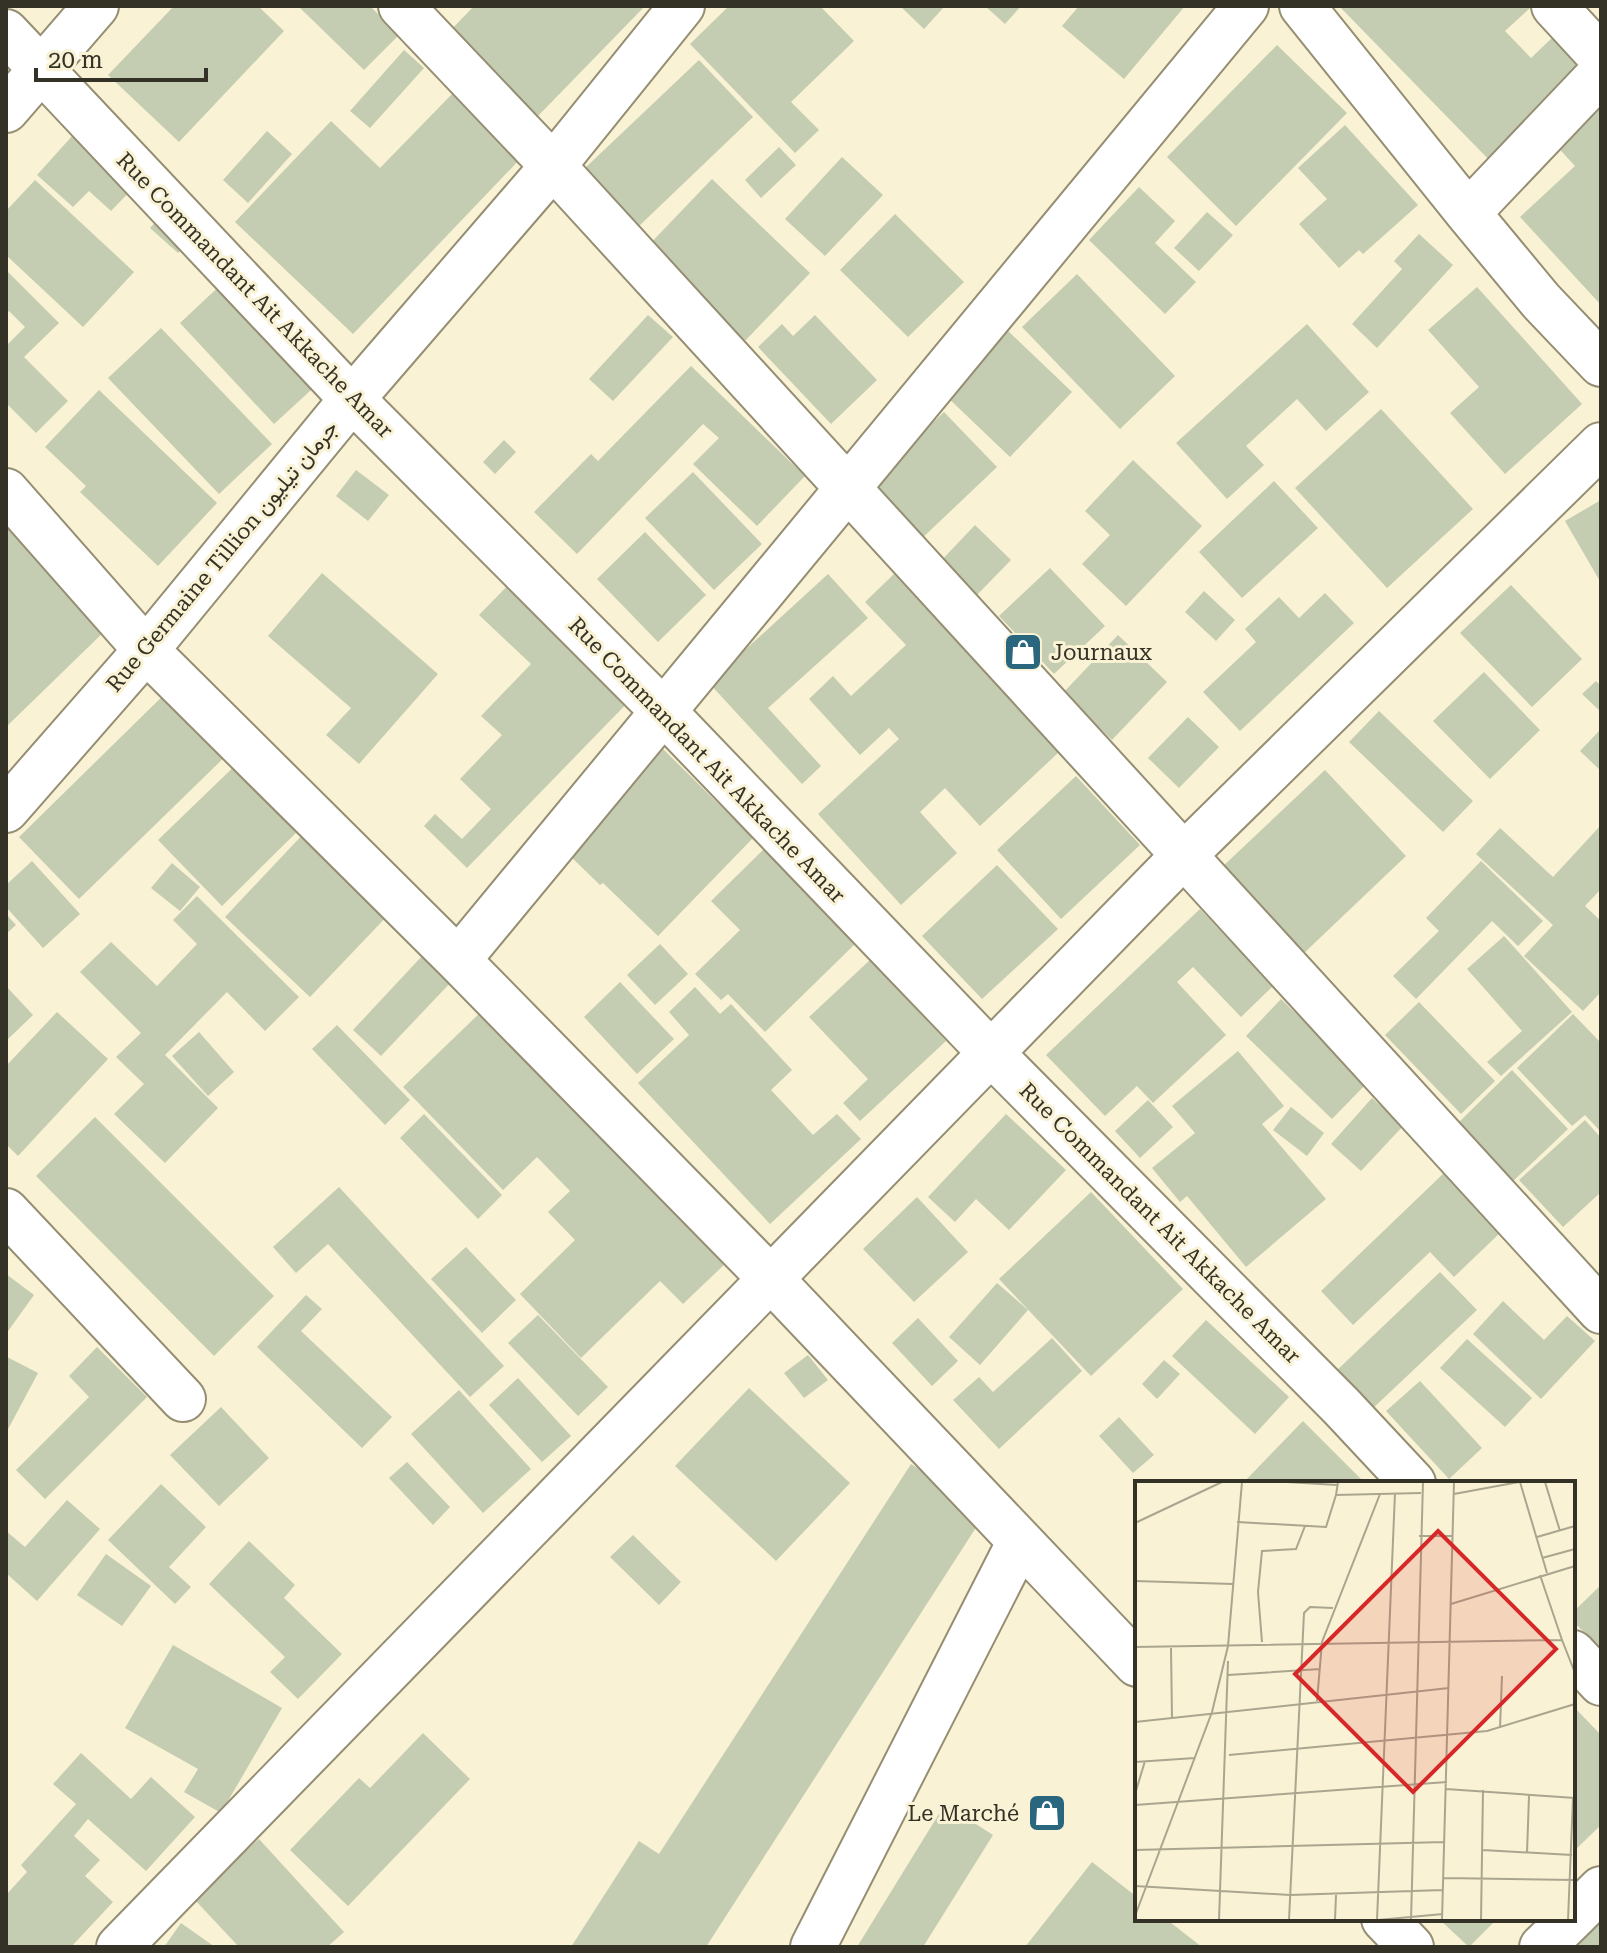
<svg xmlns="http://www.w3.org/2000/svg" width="1607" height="1953" viewBox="0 0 1607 1953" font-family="'Roboto Serif',Vazirmatn,serif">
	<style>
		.building { fill: #c4cdb1 }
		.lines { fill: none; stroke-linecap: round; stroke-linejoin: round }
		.minor-casing { stroke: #958e73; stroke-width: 48 }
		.minor { stroke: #fff; stroke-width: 44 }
		.labels { text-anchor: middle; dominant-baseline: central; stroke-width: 6; stroke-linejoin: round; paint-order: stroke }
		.street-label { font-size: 22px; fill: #343226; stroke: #f9f2d5 }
		.poi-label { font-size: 22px; fill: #343226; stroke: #f9f2d5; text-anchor: start }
		.inset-road { fill: none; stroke: #aaa58f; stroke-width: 2 }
		.view { fill: #d62828; fill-opacity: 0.15; stroke: #d62828; stroke-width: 4 }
		.inset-edge { fill: none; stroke: #343226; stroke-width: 4 }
	</style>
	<rect width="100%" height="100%" fill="#f9f2d5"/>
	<path class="building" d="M174 6H258L284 31 179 142 108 75Z
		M298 6H370L399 35 364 70Z
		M474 6 558 7 645 6 537 117 449 32Z
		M729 6H820L854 41 791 102 819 130 795 153 690 44Z
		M900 6H943L944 7 924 29Z
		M985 6H1021L1005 24Z
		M1079 6H1185L1124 79 1062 26Z
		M1339 6H1528L1530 8 1505 31 1531 58 1553 37 1591 75 1497 168Z
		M1277 45 1347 113 1236 226 1167 157Z
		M404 50 424 68 370 128 350 111Z
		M699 60 753 117 639 226 584 169Z
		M454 92 522 157 353 334 235 222 331 121 380 168Z
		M1601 95V305L1520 217 1575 166 1551 140Z
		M82 125 141 180 111 211 89 191 73 207 37 175Z
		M1345 125 1418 205 1363 254 1359 250 1339 268 1299 224 1327 199 1298 168Z
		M267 131 292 154 248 203 223 180Z
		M779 147 796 165 761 198 745 180Z
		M842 157 883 195 825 256 785 219Z
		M712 179 810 273 743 343 645 249Z
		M35 180 134 272 83 327 6 255V211Z
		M1139 187 1175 221 1155 243 1196 282 1165 314 1089 240Z
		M164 212 192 239 178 253 150 228Z
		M1207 212 1233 235 1199 271 1174 248Z
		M895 214 964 282 908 337 840 270Z
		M1419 234 1453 265 1377 348 1352 324 1402 269 1394 261Z
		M6 270 59 323 24 357 68 401 36 433 6 403V346L25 327 9 311 6 314Z
		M1077 274 1175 376 1120 429 1022 327Z
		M227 279 322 380 274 424 180 323Z
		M1477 287 1582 404 1505 474 1450 413 1479 387 1428 330Z
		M648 315 673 337 613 401 589 379Z
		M815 315 877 380 831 424 758 347 782 324 793 336Z
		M1307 324 1369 392 1326 431 1297 399 1246 446 1264 465 1227 499 1176 443Z
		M161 328 272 444 219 494 108 378Z
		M1005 328 1072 392 1010 457 943 393Z
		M691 366 805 476 757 526 693 464 719 438 703 424 577 554 534 512 591 454 598 461Z
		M99 390 217 503 158 566 80 492 86 486 45 447Z
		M1381 409 1473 509 1387 588 1295 488Z
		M944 412 997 467 917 543 865 488Z
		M504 440 516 452 495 474 483 462Z
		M1133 460 1202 526 1126 606 1082 564 1110 535 1085 511Z
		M356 470 389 495 368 521 336 496Z
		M693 472 762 544 714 590 645 518Z
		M1274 481 1318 528 1242 598 1199 552Z
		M1601 500V583L1565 521Z
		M6 517 111 625 6 727Z
		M975 525 1011 560 974 598 938 564Z
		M645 532 706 595 658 642 597 579Z
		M1050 568 1105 626 1054 674 999 616Z
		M322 573 438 674 359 764 326 735 351 708 268 636Z
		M828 574 868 618 768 708 821 766 802 784 709 683Z
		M894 574 1059 752 980 826 945 788 920 812 957 853 901 905 818 814 899 739 889 728 860 755 809 699 833 676 851 696 906 645 865 602Z
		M515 578 636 694 467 868 424 826 435 814 462 839 491 809 460 779 502 735 481 716 531 664 479 615Z
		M1511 585 1582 659 1532 707 1460 633Z
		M1204 591 1235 620 1216 641 1185 612Z
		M1325 593 1354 623 1240 731 1203 692 1256 642 1245 629 1279 597 1299 618Z
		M1118 635 1167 682 1112 740 1063 693Z
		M1484 672 1540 730 1490 779 1433 721Z
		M1596 681 1601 686V712L1582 694Z
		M175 684 236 746 79 899 19 837Z
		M1379 711 1473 801 1443 832 1349 742Z
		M1188 717 1219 747 1179 788 1148 758Z
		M1601 729V771L1580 751Z
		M662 748 753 838 658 936 603 883 600 885 563 849Z
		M247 754 310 819 222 906 158 840Z
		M1325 770 1406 856 1302 955 1220 869Z
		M1076 776 1140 845 1061 919 997 850Z
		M1601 825V889L1585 906 1601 921V992L1583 1011 1524 956 1553 925 1476 854 1500 828 1553 877Z
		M306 831 391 912 310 997 225 917Z
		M764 849 856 943 765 1032 728 994 721 1000 695 974 740 930 711 901Z
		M32 861 80 914 43 948 6 907V885Z
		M1481 861 1543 921 1518 946 1492 921 1416 999 1393 976 1439 931 1426 918Z
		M172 863 200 887 180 911 151 888Z
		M997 865 1058 929 982 999 922 936Z
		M197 896 299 997 265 1031 227 992 165 1055 218 1108 165 1163 114 1114 144 1084 116 1057 141 1033 80 972 111 942 157 986 197 944 173 920Z
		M1200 909 1273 986 1241 1017 1193 967 1177 982 1226 1035 1153 1103 1137 1086 1105 1116 1046 1055Z
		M6 914 16 925 6 934Z
		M1504 936 1572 1012 1501 1076 1487 1062 1522 1031 1467 969Z
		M660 944 688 974 655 1005 627 975Z
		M423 955 452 981 381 1056 353 1030Z
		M870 960 946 1041 860 1121 843 1103 868 1079 809 1017Z
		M620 982 674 1039 637 1074 584 1017Z
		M6 986 33 1015 6 1041Z
		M695 987 720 1014 731 1004 792 1070 771 1090 813 1135 837 1114 861 1139 770 1224 638 1083 689 1035 669 1012Z
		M1281 999 1367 1083 1332 1119 1246 1036Z
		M1419 1002 1495 1081 1461 1114 1385 1035Z
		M484 1009 728 1261 683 1304 660 1281 581 1358 520 1294 575 1240 548 1212 570 1191 537 1157 503 1190 403 1087Z
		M57 1012 108 1059 18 1156 6 1144V1066Z
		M1573 1014 1601 1043V1132L1585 1115 1572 1126 1517 1068Z
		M337 1025 410 1100 385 1125 312 1049Z
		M199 1032 234 1072 208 1096 172 1056Z
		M1238 1051 1284 1106 1262 1124 1326 1199 1246 1267 1187 1196 1180 1202 1152 1168 1195 1133 1172 1106Z
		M1512 1070 1568 1129 1511 1183 1456 1125Z
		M1372 1098 1403 1126 1361 1171 1331 1144Z
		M1148 1100 1173 1127 1140 1158 1115 1131Z
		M1291 1107 1324 1133 1307 1156 1273 1130Z
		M424 1114 502 1195 478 1219 400 1138Z
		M1006 1114 1066 1170 1009 1230 976 1199 955 1222 928 1197Z
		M95 1117 274 1296 214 1356 36 1176Z
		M1585 1120 1601 1138V1192L1563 1227 1519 1180Z
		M1446 1171 1502 1231 1454 1277 1430 1252 1353 1325 1321 1291Z
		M339 1187 504 1366 470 1397 328 1244 296 1273 273 1247Z
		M1091 1192 1183 1289 1091 1376 999 1279Z
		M917 1197 968 1252 914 1302 863 1249Z
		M466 1247 516 1300 482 1333 431 1279Z
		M1440 1272 1477 1310 1370 1411 1334 1373Z
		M6 1274 34 1295 6 1334Z
		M997 1283 1028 1310 980 1365 949 1337Z
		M306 1295 322 1309 301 1331 392 1417 362 1448 257 1347Z
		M1503 1301 1544 1340 1567 1316 1595 1341 1541 1399 1473 1334Z
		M538 1315 608 1387 578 1416 508 1343Z
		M918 1318 958 1361 932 1386 892 1343Z
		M1206 1320 1289 1397 1255 1434 1172 1356Z
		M1052 1338 1082 1371 999 1449 953 1400 979 1377 993 1392Z
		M1467 1339 1532 1398 1505 1427 1440 1368Z
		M97 1347 147 1397 45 1499 16 1470 89 1397 69 1376Z
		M808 1355 828 1380 804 1398 784 1373Z
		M7 1357 38 1373 6 1433V1358Z
		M1164 1360 1180 1374 1157 1399 1142 1384Z
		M518 1378 571 1436 542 1462 489 1405Z
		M1420 1381 1482 1448 1449 1479 1386 1411Z
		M749 1388 850 1483 776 1561 675 1466Z
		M459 1390 531 1469 483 1513 411 1434Z
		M221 1407 269 1458 219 1506 170 1455Z
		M1119 1417 1154 1455 1133 1473 1099 1436Z
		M1303 1421 1365 1483H1243Z
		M407 1462 450 1507 433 1525 389 1478Z
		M911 1464 986 1512 706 1947H571L639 1841 659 1854Z
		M161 1484 206 1527 169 1567 191 1587 175 1604 108 1540Z
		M67 1500 100 1529 37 1601 6 1573V1531L25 1547Z
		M633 1535 681 1582 659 1605 610 1557Z
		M249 1541 295 1585 284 1598 342 1654 298 1699 270 1672 285 1657 209 1584Z
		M106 1554 151 1586 122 1626 77 1595Z
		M1601 1585V1650L1573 1621V1612Z
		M173 1645 282 1708 221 1813 184 1792 198 1769 125 1728Z
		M1573 1706 1601 1735V1825L1573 1852Z
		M423 1733 470 1779 348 1906 290 1850 359 1778 370 1788Z
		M81 1753 131 1799 151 1777 195 1817 146 1871 88 1819 74 1836 100 1860 85 1876 113 1902 71 1947H6V1895L27 1872 21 1865 76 1804 53 1784Z
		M945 1804 993 1835 923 1947H857Z
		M259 1839 344 1932 327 1947H239L194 1899Z
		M1092 1862 1137 1897V1919H1166L1202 1947H1025Z
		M1601 1907V1947H1573Z
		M1439 1919H1497L1469 1947Z
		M181 1923 215 1947H164Z"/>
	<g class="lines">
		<defs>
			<path id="minor" d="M401 6 553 166 1601 1311
				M1302 6 1468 213 1541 301 1601 364
				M1554 6 1601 57
				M6 32 352 399 663 711 992 1054 1342 1407 1413 1483
				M6 110 96 6
				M1468 213 1601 73
				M6 491 146 650 458 960 770 1278 1137 1664
				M6 810 146 650 352 399 553 166 682 6
				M458 960 1246 6
				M6 1211 183 1399
				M1573 1653 1601 1683
				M1573 1917 1601 1889
				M1384 1919 1411 1947
				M119 1947 1184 855 1601 445
				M813 1947 1019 1543
				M1542 1947 1571 1919"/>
		</defs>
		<use href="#minor" class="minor-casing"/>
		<use href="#minor" class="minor"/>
	</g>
	<defs>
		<symbol id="shop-square" viewBox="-11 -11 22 22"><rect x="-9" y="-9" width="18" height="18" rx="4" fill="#2a667d" stroke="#f9f2d5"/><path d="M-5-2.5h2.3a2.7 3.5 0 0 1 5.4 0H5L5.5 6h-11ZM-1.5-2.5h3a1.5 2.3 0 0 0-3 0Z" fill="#fff"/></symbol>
	</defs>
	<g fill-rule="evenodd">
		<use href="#shop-square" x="1001" y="630" width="44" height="44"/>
		<use href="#shop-square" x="1025" y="1791" width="44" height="44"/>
	</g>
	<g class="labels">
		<g class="street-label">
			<text transform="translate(255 295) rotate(46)">Rue Commandant Ait Akkache Amar</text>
			<text transform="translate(222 556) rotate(-50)">Rue Germaine Tillion جرمان تيليون</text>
			<text transform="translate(707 760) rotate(46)">Rue Commandant Ait Akkache Amar</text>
			<text transform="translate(1160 1223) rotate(45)">Rue Commandant Ait Akkache Amar</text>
		</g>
		<g class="poi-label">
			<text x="1051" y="652">Journaux</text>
			<text x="1019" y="1813" text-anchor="end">Le Marché</text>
		</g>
	</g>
	<g transform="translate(1135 1481)">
		<rect width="440" height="440" fill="#f9f2d5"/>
		<path class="inset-road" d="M152 1 202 4M203 1 201 14 286 12M385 1 412 92M410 1 425 50M319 13 384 1M102 41 191 46 201 14M0 42 87 1M284 55H317M402 56 440 45M407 77 440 68M405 94 427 159M0 100 98 103M316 123 440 85M127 161 123 111 127 70 161 68 170 45M0 166 427 159 440 192M36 167 37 237M93 194 185 188M182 220 187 161 245 13M0 241 314 207M365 247 367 195M94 274 352 250 440 223M0 281 60 277M311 308 440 317M0 313 10 280M0 324 312 301M0 369 310 361M348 369 437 374M392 372 394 315M309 397 440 399M0 405 155 414 308 409M0 435 77 231 93 165 107 1M84 439 93 180M154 439 169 132 175 126 198 127M200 439 201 414M242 439 260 12M243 439 308 433M276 439 288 1M307 439 319 1M346 439 348 309M433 439 438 317"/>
		<path class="view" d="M303 50 421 168 278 311 160 193Z"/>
		<rect width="440" height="440" class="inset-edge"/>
	</g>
	<rect width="1607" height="1953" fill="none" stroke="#343226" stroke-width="16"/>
	<path d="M36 68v12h170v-12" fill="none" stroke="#343226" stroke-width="4"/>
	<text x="48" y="68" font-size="24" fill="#343226" stroke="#f9f2d5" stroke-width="6" paint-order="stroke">20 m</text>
</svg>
